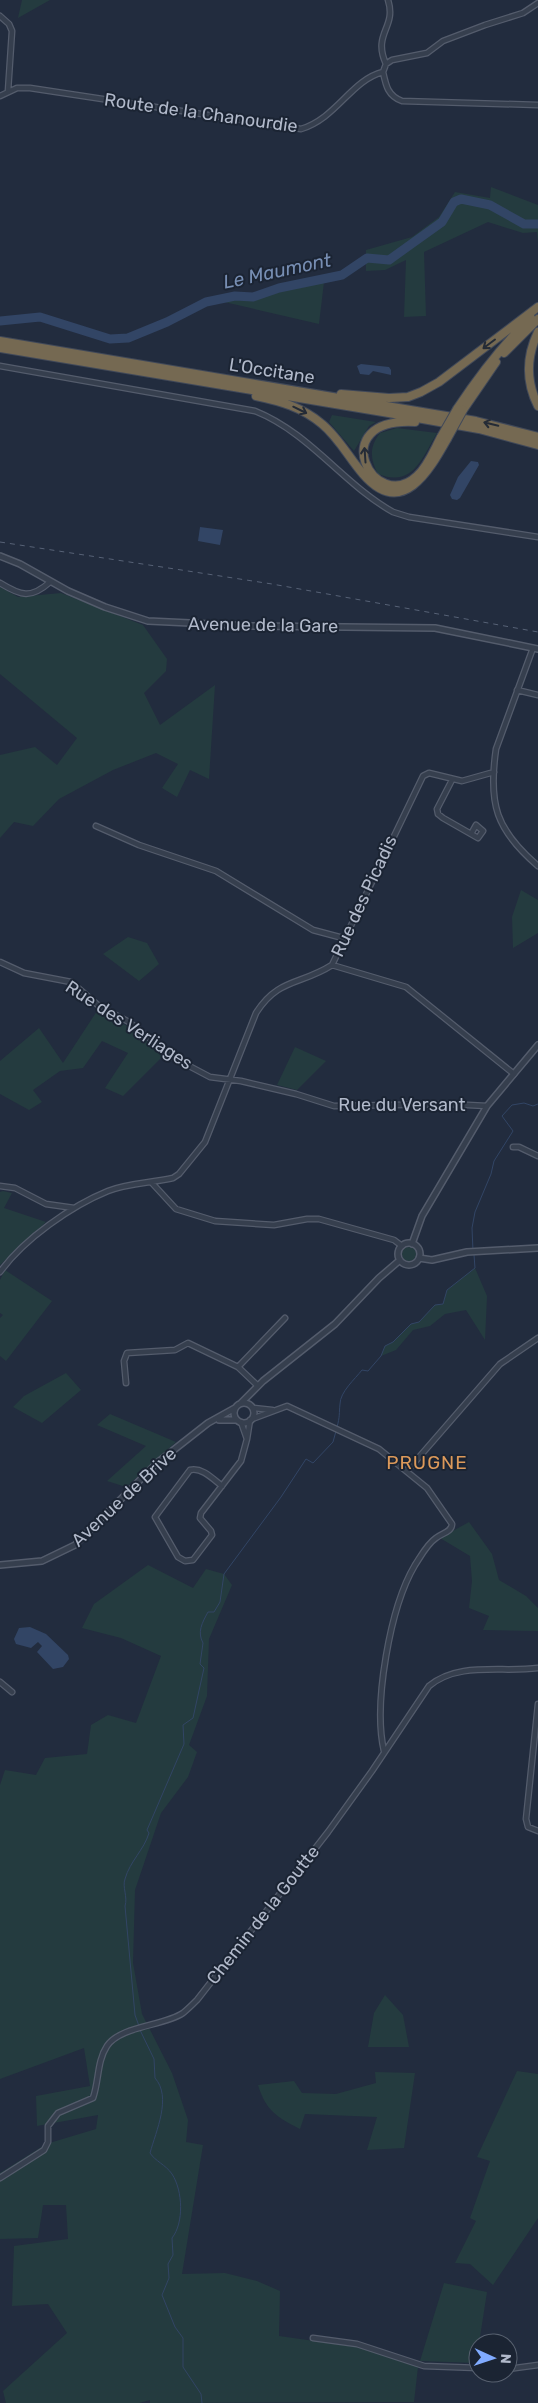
<svg xmlns="http://www.w3.org/2000/svg" width="538" height="2403" viewBox="0 0 538 2403" font-family="Rubik,sans-serif">
	<style>
		.green { fill: #243b3f }
		.water { fill: #324565 }
		.lines { fill: none; stroke-linecap: round; stroke-linejoin: round }
		.stream { stroke: #324565; stroke-width: 1 }
		.river { stroke: #324565; stroke-width: 9 }
		.minor-casing { stroke: #545c6c; stroke-width: 7 }
		.tertiary-casing { stroke: #545c6c; stroke-width: 8 }
		.motorway-casing { stroke: #414959; stroke-width: 10 }
		.minor { stroke: #363f4e; stroke-width: 4.5 }
		.tertiary { stroke: #363f4e; stroke-width: 5 }
		.motorway { stroke: #756952; stroke-width: 8 }
		.rail { stroke: #576276; stroke-width: 1; stroke-dasharray: 5 5; stroke-linecap: butt }
		.motorway-bridge-casing { stroke: #414959; stroke-width: 10; stroke-linecap: butt }
		.motorway-bridge { stroke: #756952; stroke-width: 8 }
		.oneway { stroke: #242b36 }
		.labels { text-anchor: middle; dominant-baseline: central; stroke-width: 4; stroke-linejoin: round; paint-order: stroke }
		.street-label { font-size: 18px; fill: #b1b9ca; stroke: #1b2433 }
		.water-label { font-size: 19px; font-style: italic; fill: #778eb3; stroke: #1b2433 }
		.neighbourhood-label { font-size: 19px; letter-spacing: 1px; fill: #dc995a; stroke: #1b2433 }
	</style>
	<rect width="100%" height="100%" fill="#222c3e"/>
	<path class="green" d="M22 0H50L18 18Z
		M491 187 538 205V243L537 232 523 233 488 222 424 252 426 316 404 317 406 260 385 270 366 271V250L412 237 439 217 455 192 490 198Z
		M324 282 319 324 220 301Z
		M332 415 376 422 369 426 354 451 329 422Z
		M397 428 437 433C422 458 413 488 378 474 370 459 369 447 380 433Z
		M0 587 18 597 61 593 143 625 167 659 166 671 144 693 160 725 215 685 209 779 190 770 177 797 162 788 178 764 156 753 113 770 59 799 33 826 14 822 0 838V755L35 747 57 765 77 738 0 674Z
		M521 890 538 900V933L513 948 512 917Z
		M128 937 147 943 159 964 139 981 103 954Z
		M97 1011 129 1027 164 1055 123 1096 105 1088 128 1053 102 1041 83 1068 60 1071 33 1090 42 1102 29 1110 0 1094V1061L39 1028 63 1063Z
		M295 1047 326 1061 297 1090 277 1085Z
		M3 1191 12 1193 4 1208 46 1222 0 1265V1192Z
		M402 1254a7 7 0 1 1 14 0a7 7 0 1 1-14 0Z
		M475 1268 487 1296 485 1340 466 1310 445 1314 430 1326 413 1330 396 1350 381 1356 385 1346 393 1342 411 1324 419 1322 435 1305 443 1304 447 1290Z
		M5 1270 52 1301 6 1361 0 1356V1318L3 1315 0 1313V1280Z
		M66 1373 81 1390 42 1423 13 1407 24 1396Z
		M110 1414 176 1442 126 1487 107 1481 146 1446 97 1425Z
		M469 1522 492 1554 499 1580 526 1596 538 1608V1631L483 1630 489 1616 469 1608 472 1581 470 1556 440 1538Z
		M148 1565 193 1588 206 1569 224 1574 232 1585 209 1639 207 1696 189 1745 197 1752 188 1777 161 1813 135 1890 133 1963 142 2014 172 2073 188 2120 186 2142 203 2145 182 2274 225 2273 257 2281 280 2291 279 2336 357 2347 418 2367 414 2402 150 2403V2400L139 2403H6L3 2391 67 2333 48 2304 12 2306 14 2246 68 2239 66 2205H43L38 2238 0 2239V2173L46 2144 96 2129 98 2115 37 2126 36 2096 90 2086 84 2048 0 2079V1785L5 1770 36 1775 45 1758 87 1754 91 1725 108 1715 136 1723 161 1656 121 1638 82 1628 94 1604Z
		M385 1995 403 2015 409 2047H368L374 2013Z
		M517 2071 538 2074V2218L493 2285 470 2264 455 2263 476 2221 470 2218 490 2161 477 2157Z
		M375 2072 415 2073 404 2148 367 2150 377 2117 305 2114 300 2129C277 2117 266 2111 258 2085L294 2081 302 2093 336 2094 376 2083Z
		M444 2283 487 2292 476 2363 420 2361Z"/>
	<path class="water" d="M361 364 389 367 391 370V375L373 371 369 375 360 374 357 366Z
		M471 461 478 462 479 465 460 498 457 500 452 499 450 495 458 477Z
		M200 527 223 530 220 545 198 541Z
		M30 1627 46 1634 68 1655 69 1659 63 1667 53 1669 37 1652 42 1646 38 1642 31 1648 16 1644 14 1639 19 1628Z"/>
	<g class="lines">
		<path class="stream" d="M473 1251 472 1228 475 1212 491 1174 494 1161 513 1131 502 1116 512 1105 524 1103 533 1106 538 1104
			M337 1427C340 1417 339 1413 340 1404 340 1392 355 1379 362 1370L368 1371 381 1356 385 1346 393 1342 411 1324 419 1322 435 1305 443 1304 447 1290 475 1268 474 1255
			M139 2026 135 2015 125 1906C128 1897 122 1887 125 1879 130 1861 144 1850 149 1833L147 1830 184 1744 183 1725 193 1718 204 1668 200 1664 203 1643C197 1632 202 1623 208 1612H214L220 1602 224 1574 281 1497 306 1459 313 1463 333 1442 336 1431
			M140 2030 154 2059 155 2078C172 2097 156 2131 150 2153 155 2161 166 2165 172 2174 183 2191 184 2223 172 2238L173 2255 168 2264 169 2278 162 2295 175 2327 183 2338V2367L201 2394 202 2403"/>
		<path class="river" d="M0 321 40 317 110 339 128 338 167 322 206 302 235 296 253 297 279 288 342 275 367 258 389 260 442 222 454 202 461 199 490 205 524 224H538"/>
		<defs>
			<path id="minor" d="M0 16 9 24 12 31 8 91
				M386 64C372 33 397 28 388 0
				M383 72 386 64 392 60 427 53 443 41 485 25 523 13 538 3
				M383 72C386 86 388 96 402 101L538 105
				M0 96 17 88H30L301 129C337 118 351 80 383 72
				M0 366 255 411C310 433 343 484 393 512L409 517 538 537
				M0 583C21 596 31 599 50 582
				M533 648 496 749C488 804 496 830 538 866
				M517 690 538 695
				M452 780 437 809 438 814 443 818 478 838 483 831 476 825 471 834
				M96 826 139 845 216 871 313 930 343 938
				M0 962 24 973 71 982 99 1006 129 1022 174 1058 210 1077 241 1081 296 1094 334 1106 449 1104 487 1106
				M332 965 406 987 514 1074
				M513 1147H519L538 1156
				M152 1183 176 1209 215 1221 274 1225 307 1219H319L394 1240 402 1246
				M0 1186 15 1188 46 1204 74 1208
				M0 1272C24 1239 71 1206 108 1191 128 1183 151 1183 173 1178L179 1174 205 1142 256 1013C278 978 301 985 332 965L423 776 429 773 462 781 494 772
				M238 1367 285 1318
				M126 1383 124 1361 127 1353 175 1350 188 1343 238 1367 258 1386
				M253 1408 272 1410
				M252 1419 287 1406 379 1449 427 1488 452 1524C452 1532 442 1533 436 1538 427 1544 421 1556 415 1565 390 1607 373 1704 384 1751
				M241 1422 247 1439 250 1420
				M407 1471 500 1364 538 1338
				M222 1486C213 1479 202 1467 190 1470L155 1517 178 1557 185 1561 193 1560 212 1535 211 1531 200 1518 201 1513 241 1461 247 1439
				M0 1682 12 1692
				M538 1704 526 1819 528 1827 538 1831
				M0 2178 44 2150 48 2142V2126L58 2113 93 2098C99 2081 97 2061 107 2046 120 2026 164 2026 183 2013 188 2009 193 2004 197 2000L328 1832 372 1771 429 1686C459 1661 502 1673 538 1668
				M313 2338 357 2344 424 2366 478 2368
				M508 2369 538 2365"/>
			<path id="tertiary" d="M0 556 20 564 68 591 105 607 148 621 253 626 435 628 538 649
				M398 1254a11 11 0 1 1 22 0a11 11 0 1 1-22 0Z
				M412 1244 422 1216 487 1106 538 1045
				M419 1258 432 1260 467 1252 538 1248
				M241 1403 263 1381 335 1324 379 1278 400 1260
				M234 1413a10 10 0 1 1 20 0a10 10 0 1 1-20 0Z
				M219 1420H237
				M0 1565 42 1561 75 1545 157 1463 208 1423 235 1408"/>
			<path id="motorway" d="M538 332C526 357 526 382 538 406
				M0 341 476 421 538 437
				M0 348 389 413 479 429 538 445
				M504 353 538 319
				M341 394 389 398 408 397 421 392 439 382 538 307
				M256 396C280 401 302 407 322 424 339 438 349 458 363 474 402 519 429 471 447 439
				M457 409C479 376 502 345 531 318
				M463 410 496 362
				M415 422C323 417 374 516 417 476 428 466 434 450 441 437"/>
		</defs>
		<use href="#minor" class="minor-casing"/>
		<use href="#tertiary" class="tertiary-casing"/>
		<use href="#motorway" class="motorway-casing"/>
		<use href="#minor" class="minor"/>
		<use href="#tertiary" class="tertiary"/>
		<use href="#motorway" class="motorway"/>
		<path class="rail" d="M0 542 272 584 538 632"/>
		<defs>
			<path id="motorway-bridge" d="M441 437 457 409
				M447 439 463 410"/>
		</defs>
		<use href="#motorway-bridge" class="motorway-bridge-casing"/>
		<use href="#motorway-bridge" class="motorway-bridge"/>
	</g>
	<defs><path id="oneway-shaft" d="M-6 0H5M1.5-3L5.5 0L1.5 3" fill="none" stroke-width="1.6" stroke-linecap="round" stroke-linejoin="round" transform="scale(1.25)"/></defs>
	<g class="oneway">
		<use href="#oneway-shaft" transform="translate(489 344) rotate(143)"/>
		<use href="#oneway-shaft" transform="translate(300 410) rotate(26)"/>
		<use href="#oneway-shaft" transform="translate(491 424) rotate(-167)"/>
		<use href="#oneway-shaft" transform="translate(365 455) rotate(-94)"/>
	</g>
	<g class="labels">
		<g class="street-label">
			<text transform="translate(201 113) rotate(8)">Route de la Chanourdie</text>
			<text transform="translate(272 371) rotate(9)">L'Occitane</text>
			<text transform="translate(263 625) rotate(1)">Avenue de la Gare</text>
			<text transform="translate(364 896) rotate(-65)">Rue des Picadis</text>
			<text transform="translate(129 1025) rotate(33)">Rue des Verliages</text>
			<text x="402" y="1105">Rue du Versant</text>
			<text transform="translate(124 1497) rotate(-43)">Avenue de Brive</text>
			<text transform="translate(263 1915) rotate(-52)">Chemin de la Goutte</text>
		</g>
		<g class="water-label">
			<text transform="translate(277 271) rotate(-12)">Le Maumont</text>
		</g>
		<g class="neighbourhood-label">
			<text x="427" y="1462">PRUGNE</text>
		</g>
	</g>
	<g transform="translate(493 2358) rotate(93)"><circle r="24" fill="#1b2433" stroke="#57606f"/>
	<path d="M0-4L9 19L0 12L-9 19Z" fill="#81abff"/>
	<text y="-8" font-size="14" font-weight="bold" text-anchor="middle" fill="#b1b9ca">N</text>
	</g>
</svg>
